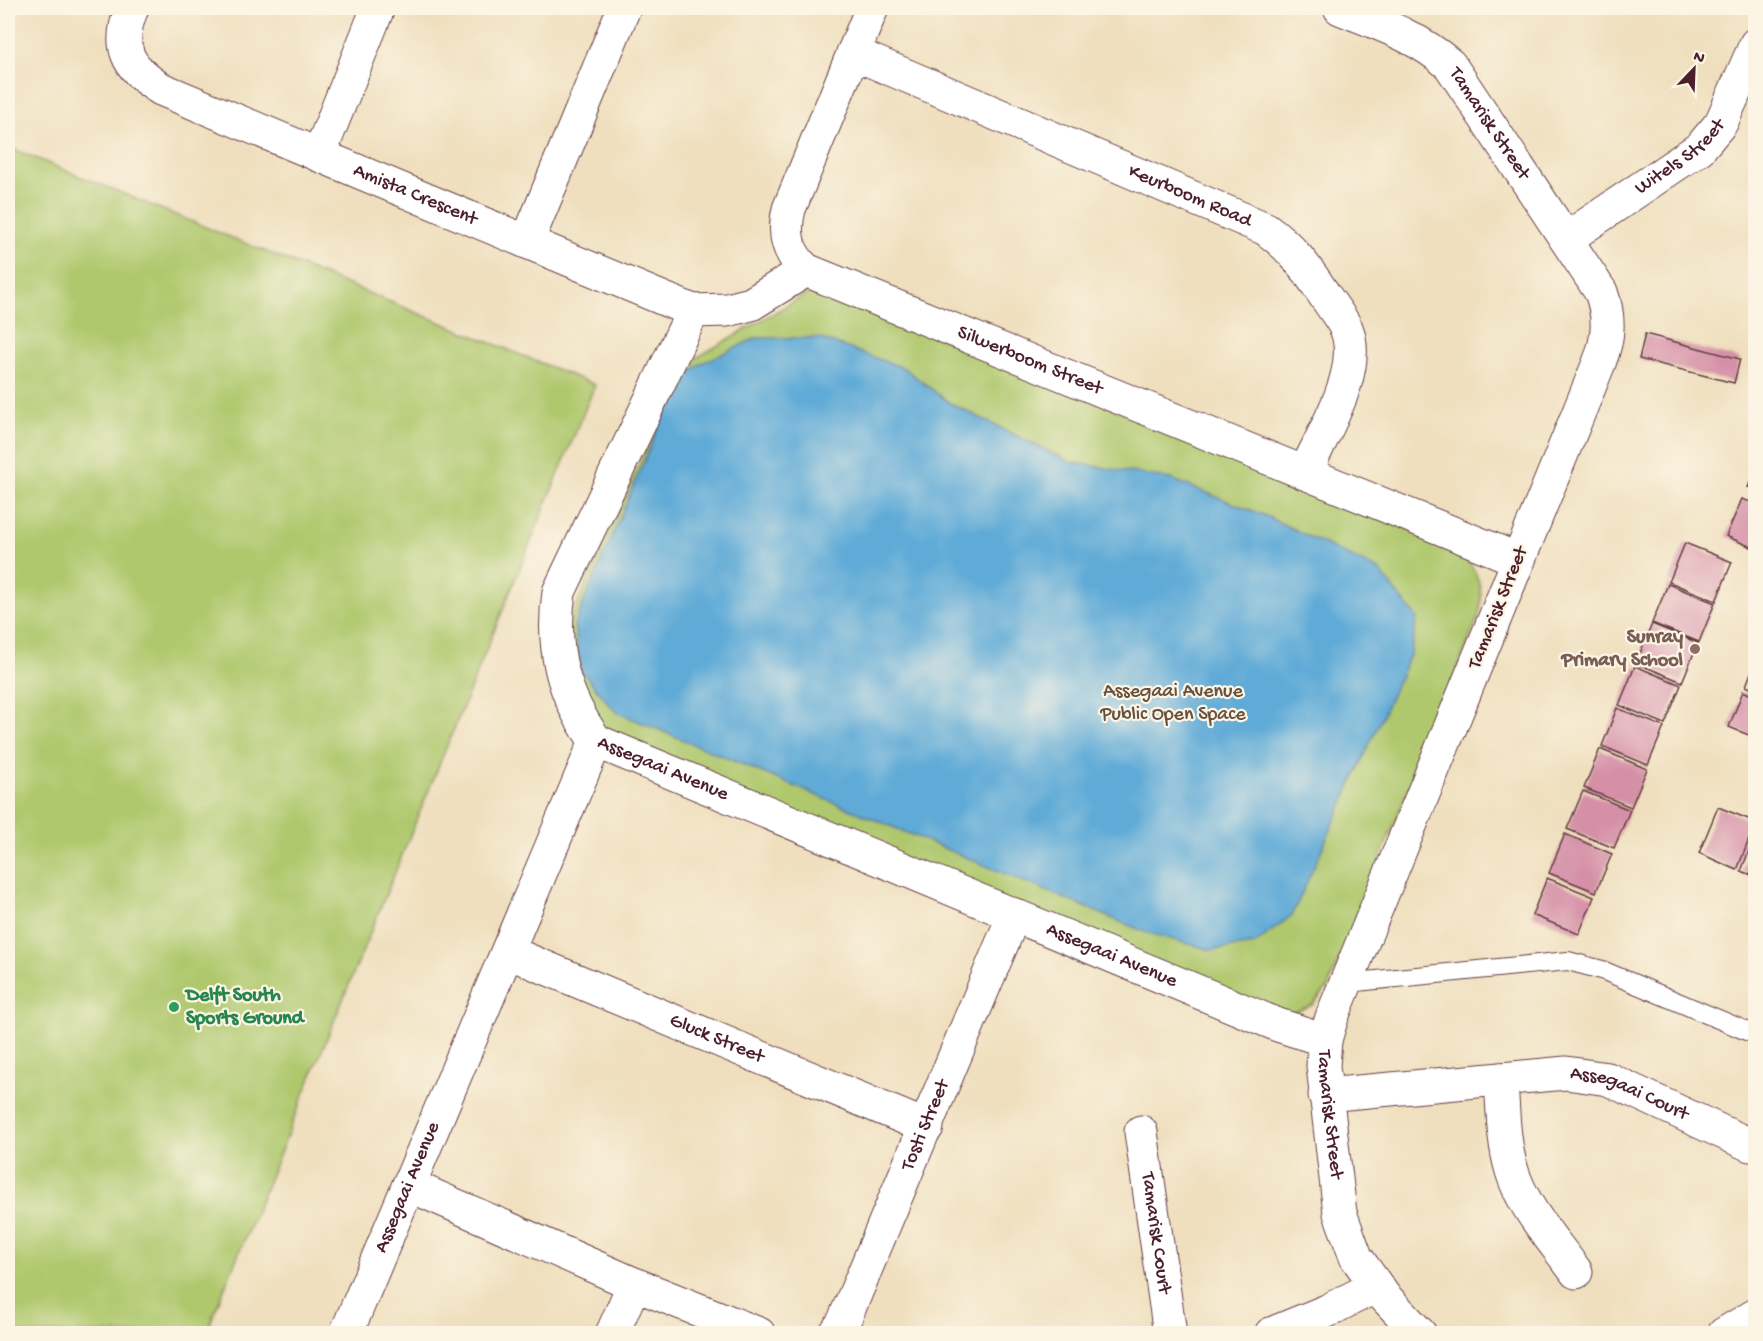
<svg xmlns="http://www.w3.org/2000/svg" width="1763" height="1341" viewBox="0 0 1763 1341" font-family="'Gochi Hand',sans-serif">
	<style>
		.green { fill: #afc86d; stroke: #7c744c; stroke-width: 1.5 }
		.water { fill: #5faad7; stroke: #546481; stroke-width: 1.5 }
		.building { fill: #d590a7 }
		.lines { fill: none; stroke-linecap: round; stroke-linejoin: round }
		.lane-casing { stroke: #633c41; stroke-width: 20 }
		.street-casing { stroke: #633c41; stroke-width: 35 }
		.secondary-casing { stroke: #633c41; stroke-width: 35 }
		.lane { stroke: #fff; stroke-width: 18 }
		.street { stroke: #fff; stroke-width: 33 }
		.secondary { stroke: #fff; stroke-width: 33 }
		.education-dot { fill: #8d6e63; stroke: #fcf5e5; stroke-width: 2 }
		.leisure-dot { fill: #2e9e5b; stroke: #fcf5e5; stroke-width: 2 }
		.labels { text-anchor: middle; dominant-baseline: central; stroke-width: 4.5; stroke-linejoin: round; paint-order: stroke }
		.street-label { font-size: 20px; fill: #4a1f2b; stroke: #fcf5e5 }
		.education-label { font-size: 20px; font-weight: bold; fill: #785e54; stroke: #fcf5e5; text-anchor: end }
		.park-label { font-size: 20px; fill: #68523f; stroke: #fcf5e5 }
		.leisure-label { font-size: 20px; font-weight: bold; fill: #27864d; stroke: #fcf5e5; text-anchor: start }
	</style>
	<rect width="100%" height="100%" fill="#fcf5e5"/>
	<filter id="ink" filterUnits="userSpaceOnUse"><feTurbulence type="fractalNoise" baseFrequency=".0167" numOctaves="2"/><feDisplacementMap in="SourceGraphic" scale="12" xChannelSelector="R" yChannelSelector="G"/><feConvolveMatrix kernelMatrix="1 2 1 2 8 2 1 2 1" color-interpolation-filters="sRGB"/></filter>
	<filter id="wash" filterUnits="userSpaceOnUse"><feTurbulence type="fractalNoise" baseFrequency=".008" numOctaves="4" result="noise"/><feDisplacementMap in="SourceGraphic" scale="24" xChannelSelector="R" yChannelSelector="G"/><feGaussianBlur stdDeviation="1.35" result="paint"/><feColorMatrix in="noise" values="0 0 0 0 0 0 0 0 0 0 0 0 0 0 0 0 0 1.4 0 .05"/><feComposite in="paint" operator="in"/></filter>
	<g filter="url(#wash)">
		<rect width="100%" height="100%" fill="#efdfbe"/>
		<path class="green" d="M8 147 595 385 206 1333H8Z
			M817 288 1456 548C1477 566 1485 588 1479 615L1328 987 1312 1005 1287 1015 606 738 577 678 568 625 682 366Z"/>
		<path class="water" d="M756 338H819L904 368 950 403 1070 462 1171 479 1266 516 1379 570 1417 618 1411 653 1292 915 1255 944 1211 950 1145 932 616 712 581 671 574 625 674 391 698 365Z"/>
		<g id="blocks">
			<path class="building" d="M1645 334 1740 359 1734 383 1639 359Z
				M1756 470V490L1748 487Z
				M1742 499 1756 504V549L1726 536Z
				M1685 543 1732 562 1716 601 1669 582Z
				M1668 584 1715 603 1699 642 1652 623Z
				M1652 624 1698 643 1682 682 1636 663Z
				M1755 662H1756V690L1746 686Z
				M1635 666 1681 685 1665 724 1619 705Z
				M1743 691 1756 697V738L1729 727Z
				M1617 708 1664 727 1648 765 1602 746Z
				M1600 749 1647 769 1631 807 1584 788Z
				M1583 791 1630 810 1614 848 1567 829Z
				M1718 807 1756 822 1737 870 1699 853Z
				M1565 834 1612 854 1596 892 1549 873Z
				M1755 836H1756V877L1741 871Z
				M1547 878 1594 897 1579 934 1532 915Z"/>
		</g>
	</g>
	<g filter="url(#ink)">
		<use href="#blocks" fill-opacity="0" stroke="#633c41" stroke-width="1.5"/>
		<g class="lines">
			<defs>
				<path id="lane" d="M1346 983 1568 961 1602 970 1756 1035"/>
				<g id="street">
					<path id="s1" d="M132 8C116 46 127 68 161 89L527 242 624 8"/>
					<path id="s2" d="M872 8 789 209C783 234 787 252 806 270L1519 560"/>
					<path id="s3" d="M1340 8C1379 24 1417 36 1450 65L1601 292C1610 317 1609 338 1599 363L1332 1017 1325 1040 1323 1066 1340 1213 1356 1257 1384 1296 1420 1334"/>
					<path id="s4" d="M853 53 1266 229C1291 247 1306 267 1323 293 1330 304 1340 316 1346 328 1364 370 1322 434 1305 473"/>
					<path d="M319 155 378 8"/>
					<path id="s5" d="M1566 239 1700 148 1721 123 1756 44"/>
					<path d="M527 242 693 311 727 310 751 304 806 270"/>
					<path d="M596 741C562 695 551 648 559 592L693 311"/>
					<path id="s6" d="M508 952 927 1127"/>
					<path d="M1501 1079C1503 1109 1503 1142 1512 1171 1523 1208 1554 1241 1576 1272"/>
					<path id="s7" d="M1325 1095 1566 1073 1608 1079 1750 1145"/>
					<path id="s8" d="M1141 1132 1170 1334"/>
					<path d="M409 1185 634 1284 759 1334"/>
					<path id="s9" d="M346 1334 596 741 1278 1025 1325 1040"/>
					<path d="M612 1334 634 1284"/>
					<path id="s10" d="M835 1334 843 1323 1014 915"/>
					<path d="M1271 1334 1327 1311 1376 1286"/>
				</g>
				<path id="secondary" d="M1724 1334 1756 1315"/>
			</defs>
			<use href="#lane" class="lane-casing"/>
			<use href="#street" class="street-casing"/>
			<use href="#secondary" class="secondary-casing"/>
			<use href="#lane" class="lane"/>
			<use href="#street" class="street"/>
			<use href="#secondary" class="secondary"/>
		</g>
	</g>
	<circle class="education-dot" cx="1695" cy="649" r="6"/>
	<circle class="leisure-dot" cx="174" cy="1007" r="6"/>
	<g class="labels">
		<g class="street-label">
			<text stroke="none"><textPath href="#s3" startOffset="195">Tamarisk Street</textPath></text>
			<text stroke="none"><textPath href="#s5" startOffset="141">Witels Street</textPath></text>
			<text stroke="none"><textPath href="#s1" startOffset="372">Amista Crescent</textPath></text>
			<text stroke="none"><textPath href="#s4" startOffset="366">Keurboom Road</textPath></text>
			<text stroke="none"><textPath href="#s2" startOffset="526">Silwerboom Street</textPath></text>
			<text transform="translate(1499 608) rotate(-68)">Tamarisk Street</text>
			<text stroke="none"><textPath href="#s9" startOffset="716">Assegaai Avenue</textPath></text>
			<text stroke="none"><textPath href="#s9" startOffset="1202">Assegaai Avenue</textPath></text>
			<text stroke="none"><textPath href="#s6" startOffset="226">Gluck Street</textPath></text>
			<text stroke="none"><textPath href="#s7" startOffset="309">Assegaai Court</textPath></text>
			<text stroke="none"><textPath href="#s3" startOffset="1275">Tamarisk Street</textPath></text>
			<text stroke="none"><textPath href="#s10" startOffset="228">Tosti Street</textPath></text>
			<text stroke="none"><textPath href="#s9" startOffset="159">Assegaai Avenue</textPath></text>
			<text stroke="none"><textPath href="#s8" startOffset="102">Tamarisk Court</textPath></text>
		</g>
		<g class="education-label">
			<text x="1683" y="638">Sunray<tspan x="1683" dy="23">Primary School</tspan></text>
		</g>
		<g class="park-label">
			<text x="1173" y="692">Assegaai Avenue<tspan x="1173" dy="23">Public Open Space</tspan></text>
		</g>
		<g class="leisure-label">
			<text x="186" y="996">Delft South<tspan x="186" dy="23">Sports Ground</tspan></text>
		</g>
	</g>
	<rect width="1763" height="1341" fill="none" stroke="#fcf5e5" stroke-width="30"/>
	<g transform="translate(1694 69) rotate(23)" stroke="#fcf5e5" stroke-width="4.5" paint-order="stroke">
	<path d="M0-4.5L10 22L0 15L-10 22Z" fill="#4a1f2b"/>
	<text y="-9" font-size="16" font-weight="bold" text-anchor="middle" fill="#4a1f2b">N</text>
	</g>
</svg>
